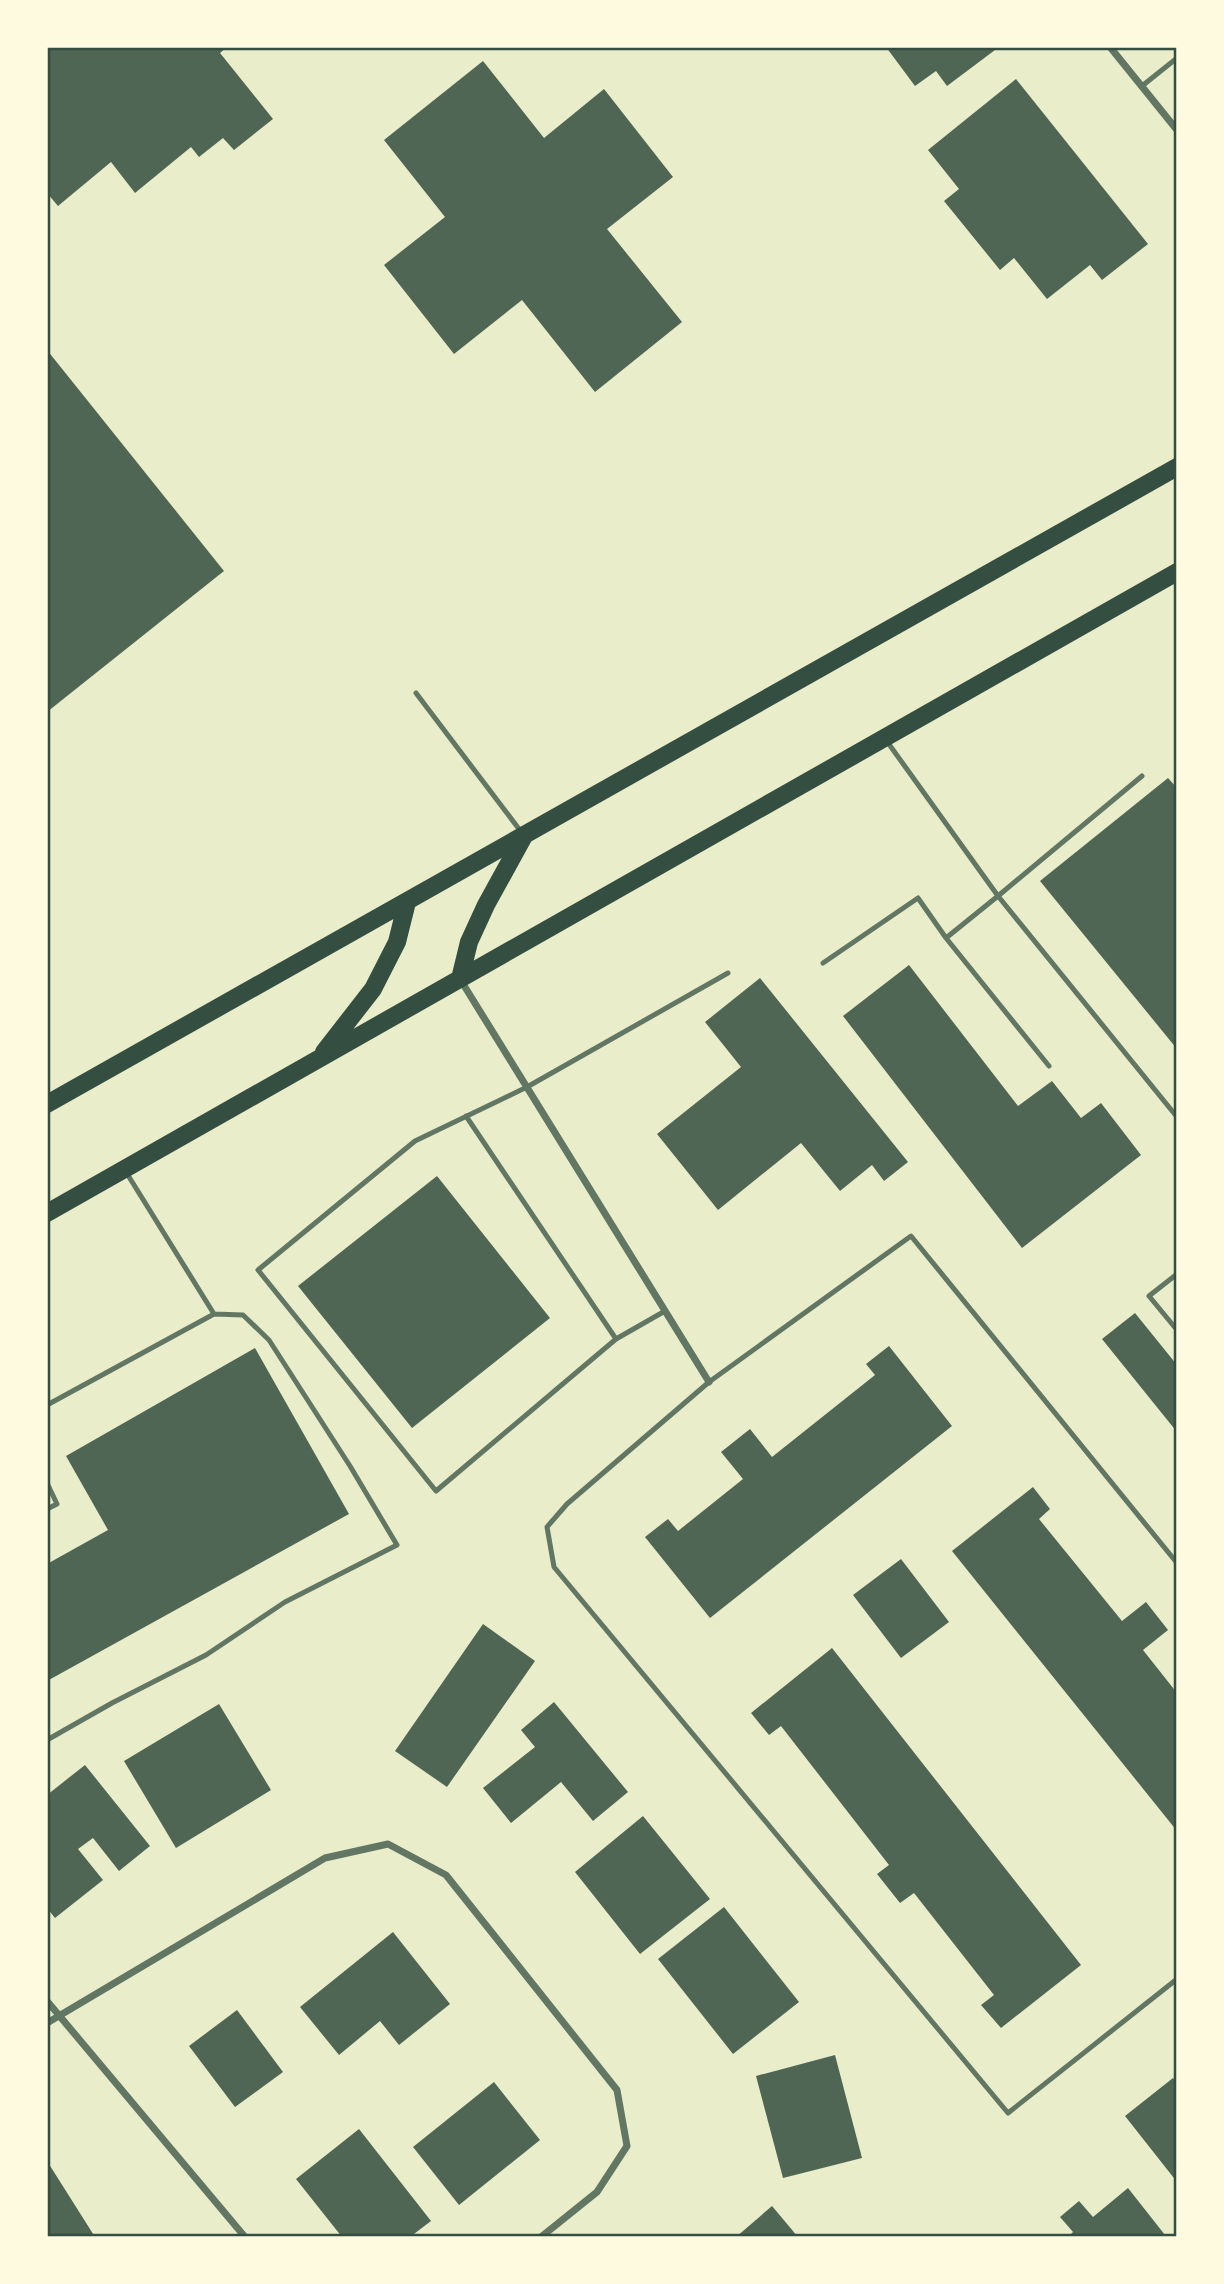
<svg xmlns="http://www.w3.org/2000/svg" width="1224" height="2284" viewBox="0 0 1224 2284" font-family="'Roboto Serif',serif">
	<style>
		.building { fill: #4f6655 }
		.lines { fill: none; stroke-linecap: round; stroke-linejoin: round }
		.service { stroke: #617663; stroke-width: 5 }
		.minor { stroke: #617663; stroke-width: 7 }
		.primary { stroke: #344e41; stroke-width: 18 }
		.neatline { fill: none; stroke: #344e41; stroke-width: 2.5 }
	</style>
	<rect width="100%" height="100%" fill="#e9edc9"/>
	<path class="building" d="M48 47H227L220 53 273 119 234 150 223 138 199 157 191 147 135 193 111 162 58 206 47 193Z
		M886 47H993L995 50 947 86 936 71 915 86Z
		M483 61 544 138 604 89 673 177 607 229 682 322 595 392 522 300 454 354 384 265 445 217 384 140Z
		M1016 79 1148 244 1102 280 1090 265 1047 299 1014 258 1000 270 944 201 959 189 928 150Z
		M47 350 224 571 47 712Z
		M1168 778 1177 788V1049L1040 881Z
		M909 965 1018 1106 1052 1081 1081 1118 1101 1103 1141 1155 1022 1248 843 1016Z
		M760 978 908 1162 884 1181 872 1165 840 1191 801 1143 718 1210 657 1134 741 1067 705 1022Z
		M437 1176 550 1318 412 1428 298 1286Z
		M1135 1313 1177 1365V1432L1102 1339Z
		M889 1346 952 1426 710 1618 645 1537 668 1519 678 1531 743 1479 721 1452 750 1429 772 1457 875 1375 866 1364Z
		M255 1348 349 1514 47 1681V1564L108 1530 66 1456Z
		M1033 1487 1050 1509 1039 1519 1122 1621 1146 1602 1168 1630 1143 1650 1177 1693V1831L952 1551Z
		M901 1559 949 1622 901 1658 853 1595Z
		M483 1624 535 1661 447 1787 395 1751Z
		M832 1648 1081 1965 1001 2028 981 2005 994 1995 914 1893 900 1903 877 1874 889 1865 781 1726 769 1735 751 1713Z
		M554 1702 628 1792 593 1821 561 1782 511 1823 483 1788 535 1747 521 1730Z
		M219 1704 271 1790 176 1848 124 1761Z
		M85 1765 150 1846 119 1871 93 1838 78 1849 103 1880 55 1918 47 1908V1795Z
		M643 1816 710 1899 640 1954 575 1872Z
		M724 1907 799 2002 733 2054 658 1959Z
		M393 1932 450 2004 399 2045 380 2021 339 2055 300 2007Z
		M237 2010 283 2072 235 2107 189 2046Z
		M835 2055 862 2158 783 2178 756 2076Z
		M1173 2078 1177 2083V2182L1125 2116Z
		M494 2082 540 2140 459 2205 413 2147Z
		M359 2129 431 2221 410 2237H342L296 2179Z
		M47 2161 95 2237H47Z
		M1128 2188 1165 2235 1162 2237H1068L1073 2232 1060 2217 1079 2201 1093 2217Z
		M772 2206 798 2237H736Z"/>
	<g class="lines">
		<path class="service" d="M1142 86 1177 58
			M416 693 522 833
			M886 740 998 896 1142 776
			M823 963 918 898 946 938
			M1049 1066 946 938 998 896 1177 1117
			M466 1116 616 1339
			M1177 1274 1149 1296 1177 1330
			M665 1311 616 1339 436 1491 258 1270 415 1141 527 1087 728 973
			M47 1405 214 1314 126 1172
			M47 1483 57 1504 47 1509
			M1177 1563 911 1236 709 1382 567 1504 547 1527 554 1567 1008 2113 1177 1979
			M47 1740 112 1703 206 1655 285 1602 397 1545 350 1466 269 1340 243 1315 214 1314"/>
		<path class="minor" d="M1110 47 1177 130
			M460 979 709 1382
			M47 2001 245 2237
			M47 2023 325 1858 388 1844 446 1875 617 2090 627 2146 597 2192 541 2237"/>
		<path class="primary" d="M460 979 469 942 486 905 524 836
			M324 1052 373 989 397 942 407 902
			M47 1104 1177 467
			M47 1213 1177 572"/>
	</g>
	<rect width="1224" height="2284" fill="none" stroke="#fefae0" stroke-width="98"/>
	<rect x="49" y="49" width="1126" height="2186" class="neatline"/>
</svg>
